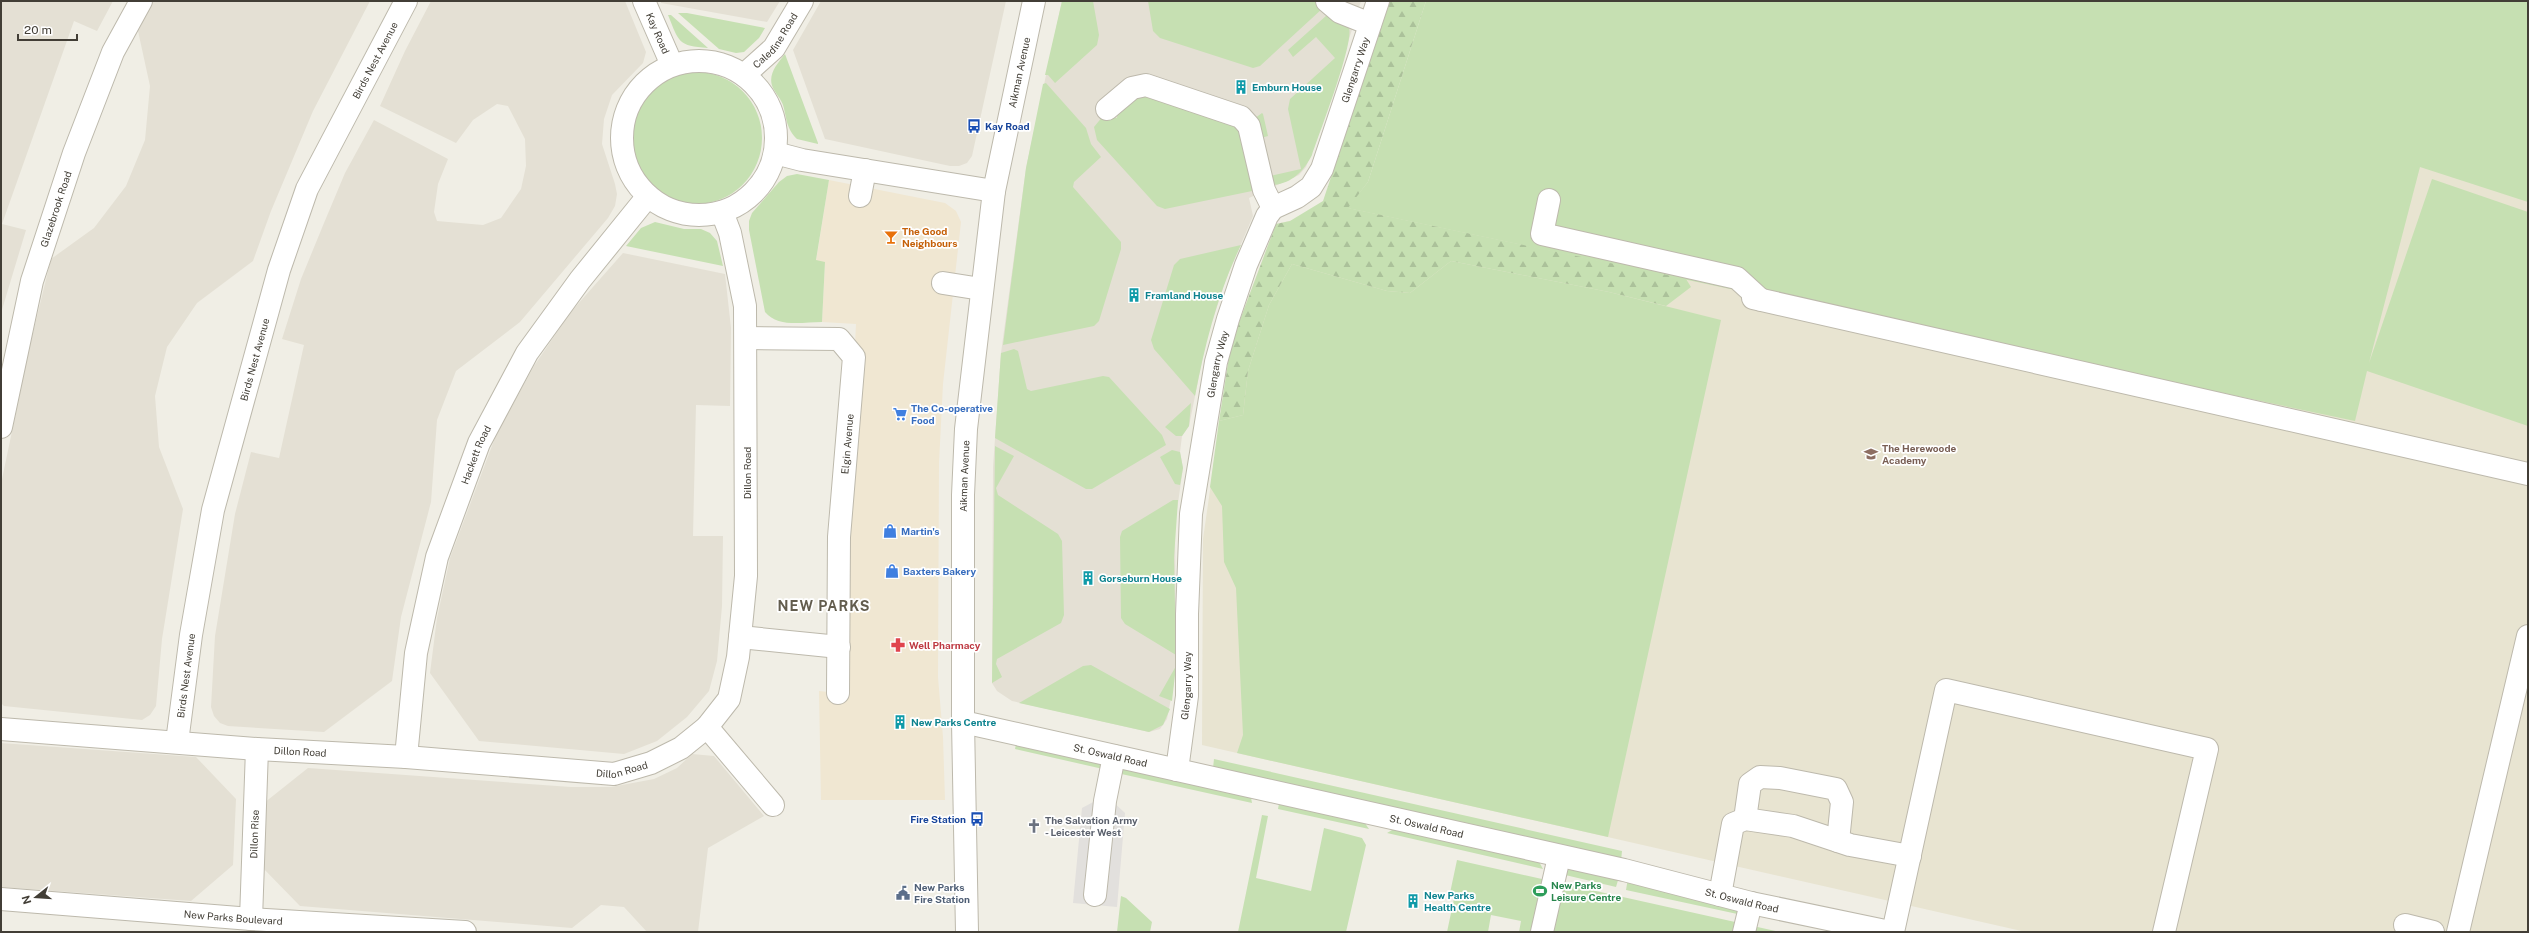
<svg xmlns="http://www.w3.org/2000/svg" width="2529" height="933" viewBox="0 0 2529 933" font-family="'Public Sans',sans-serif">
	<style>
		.residential { fill: #e4e0d4 }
		.commercial { fill: #f0e7d2 }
		.education { fill: #e8e4d1 }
		.green { fill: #c6e0b2 }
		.forest { fill: url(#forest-firs) }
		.parking { fill: #e2e0dd }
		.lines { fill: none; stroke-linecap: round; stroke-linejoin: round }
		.minor-casing { stroke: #bdb9ac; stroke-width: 24 }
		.minor { stroke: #fff; stroke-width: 22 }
		.labels { text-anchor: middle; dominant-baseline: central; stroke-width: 3.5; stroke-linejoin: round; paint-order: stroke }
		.street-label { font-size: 10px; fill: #423e36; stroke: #fff }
		.culture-label { font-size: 10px; font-weight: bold; fill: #0d838f; stroke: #fff; text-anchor: start }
		.transit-label { font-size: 10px; font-weight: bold; fill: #164399; stroke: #fff; text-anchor: start }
		.food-label { font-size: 10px; font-weight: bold; fill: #c56008; stroke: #fff; text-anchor: start }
		.shop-label { font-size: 10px; font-weight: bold; fill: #366cbe; stroke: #fff; text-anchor: start }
		.education-label { font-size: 10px; font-weight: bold; fill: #785e54; stroke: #fff; text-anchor: start }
		.health-label { font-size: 10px; font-weight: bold; fill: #be3a42; stroke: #fff; text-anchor: start }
		.worship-label { font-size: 10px; font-weight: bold; fill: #5b616d; stroke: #fff; text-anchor: start }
		.leisure-label { font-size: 10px; font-weight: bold; fill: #27864d; stroke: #fff; text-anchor: start }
		.service-label { font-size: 10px; font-weight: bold; fill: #4e5e75; stroke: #fff; text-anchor: start }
		.district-label { font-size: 14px; font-weight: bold; letter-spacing: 1px; fill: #635d4e; stroke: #fff }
	</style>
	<defs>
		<pattern id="forest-firs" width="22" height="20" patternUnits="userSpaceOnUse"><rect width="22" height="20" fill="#c6e0b2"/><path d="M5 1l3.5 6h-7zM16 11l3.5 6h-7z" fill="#abc19a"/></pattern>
	</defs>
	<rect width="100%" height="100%" fill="#f0eee5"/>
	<path class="residential" d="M1 1H113L97 31 74 21 2 224 26 230 1 313Z
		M153 1H370L313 111 271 211 253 261 197 303 167 347 155 396 159 447 183 509 162 639 156 706 150 715 142 720 4 706 1 703V484L30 345 51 259 94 228 126 186 145 140 150 86 138 31Z
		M431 1H625L646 52 643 63 612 95 604 119 602 144 615 184 617 194 615 206 608 218 520 322 456 371 437 420 431 502 401 617 392 681 324 732 228 726 220 723 214 716 211 707 215 636 235 514 251 452 279 458 304 345 282 339 301 279 324 223 345 173 374 120 448 159 438 184 434 212 437 221 483 225 501 218 521 189 526 166 525 139 508 106 497 104 473 120 456 143 380 106 405 51Z
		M661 1H780L767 22 661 3Z
		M821 1H1006L972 156 967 163 959 166H950L825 139 793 50Z
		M1062 1H1361L1322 125 1306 167 1299 175 1249 198 1253 216 1226 279 1206 341 1189 426 1182 436 1180 452 1183 468 1175 524 1176 653 1174 683 1167 719 1160 729 1149 732 1012 701 997 691 992 683 993 467 1001 353 1026 168Z
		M623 253 725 274 731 328 730 406 696 405 693 536H723L722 606 717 661 709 691 687 717 657 741 624 754 479 741 430 673 437 618 450 558 496 435 534 366 570 313Z
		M1 743 196 757 236 799 233 865 191 901 1 887Z
		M692 754 714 756 764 816 708 848 698 932H647L624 907 601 905 572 928 300 906 261 866 264 803 308 768 571 787H611L654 779 677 768Z"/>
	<path class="commercial" d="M829 180 945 203 956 211 961 222 943 384 939 463 938 677 943 737 945 800H821L819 691 838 693 856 324 822 322 825 263 816 261Z"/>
	<path class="education" d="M1426 1H2528V932H2026L1202 745 1203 539 1231 344 1276 224 1347 208 1368 182Z"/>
	<path class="green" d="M1062 1H1093L1099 35 1097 45 1055 83 1048 75H1045Z
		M1148 1H1318L1323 8 1260 66 1253 68 1160 38 1153 31Z
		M1426 1H2528V202L2420 167 2369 363 2432 179 2528 212V426L2367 371 2355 421 1347 208 1368 182Z
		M678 13H687L765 28 759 38 744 52 736 53 719 49Z
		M668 15H671L708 48C678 46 679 42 668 15Z
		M1327 15C1335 15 1347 20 1349 28 1354 44 1319 134 1312 155 1304 171 1292 183 1274 185L1267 179 1251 121 1262 113 1263 114 1268 136 1261 138 1270 176 1301 169 1288 109 1290 99 1335 58 1316 37 1293 57 1288 50Z
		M785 54 818 143V144L797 139C786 128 787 119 783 105 781 99 776 94 773 88 767 75 777 64 785 54Z
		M630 138a66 66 0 1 1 132 0a66 66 0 1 1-132 0Z
		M1046 83 1086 128 1091 144 1101 157 1074 182 1073 187 1121 242V249L1099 321 1094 326 1003 345 1026 168 1043 84Z
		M1132 92 1227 119 1240 131 1257 190 1165 209 1157 206 1097 140 1094 127 1103 116 1117 118 1118 104Z
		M797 174 829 180 816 260 825 262 822 322C803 322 778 328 765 312L749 230V221L752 213 779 182 787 176Z
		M655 222 684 229H701L710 233 717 241 723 266 626 246 641 228Z
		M1241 245C1218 292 1205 344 1195 396L1154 349 1151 340 1174 265 1180 259Z
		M1451 261 1609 292 1721 320 1608 837 1237 753 1243 735 1236 588 1224 562 1222 506 1210 487 1219 421 1243 415 1248 371 1269 305 1292 264 1387 291 1410 293Z
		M1014 349 1018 351 1027 389 1031 391 1103 376 1109 377 1162 435 1166 445 1092 489H1086L995 438 1001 353Z
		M1191 403 1189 426 1182 436H1176L1165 427Z
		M995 446 1014 456 996 488 998 495 1058 534 1062 541 1064 615 1061 623 997 659 996 664 1002 677 992 683Z
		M1172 450 1180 452 1183 468 1180 485 1175 484 1160 457Z
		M1173 500H1178L1174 557 1176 655 1125 624 1121 618 1120 537 1122 531Z
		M1091 665 1170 709 1163 725 1149 732 1019 703 1083 666Z
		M1176 666 1172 701 1159 696Z
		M1017 739 1099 758 1103 769 1015 749Z
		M1214 759 1622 851 1621 861 1213 768Z
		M1124 764 1250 792 1252 803 1117 773Z
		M1280 798 1360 816 1369 829 1278 809Z
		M1262 815 1268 816 1256 878 1311 891 1324 828 1362 838 1366 845 1346 932H1238Z
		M1399 826 1537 858 1543 869 1387 833Z
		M1457 860 1780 932H1519L1521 921 1491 915 1488 932H1447L1455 894 1450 893Z
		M1573 865 1619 877 1616 887 1561 874Z
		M1628 878 1736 904 1742 915 1626 890Z
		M1121 896 1126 898 1152 922 1150 932H1117Z"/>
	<path class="forest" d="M1390 1H1426L1368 182 1348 208 1686 279 1691 287 1666 306 1609 292 1451 261 1410 293 1387 291 1292 264 1269 305 1248 371 1243 415 1219 421 1231 344 1276 224 1290 221 1323 201Z"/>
	<path class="parking" d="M1097 800 1113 802 1125 813 1117 907 1073 903 1082 808Z"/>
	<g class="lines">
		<defs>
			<g id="minor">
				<path id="s1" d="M644 1 672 65"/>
				<path d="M1327 1 1340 12 1370 24"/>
				<circle cx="699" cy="138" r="77"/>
				<path id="s2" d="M744 75 774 48 802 1"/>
				<path d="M1107 109 1132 88 1146 85 1241 117 1249 126 1264 190 1273 208"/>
				<path d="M775 153 802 160 994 191"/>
				<path d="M860 196 865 170"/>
				<path d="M1549 200 1542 234 1737 278 1761 300"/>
				<path d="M943 283 981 289"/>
				<path d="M1753 298 2528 474"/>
				<path d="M746 338 839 339 854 357 839 537 838 693"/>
				<path id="s3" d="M1 427 32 281 74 153 113 52 141 1"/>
				<path d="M740 637 839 647"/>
				<path id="s4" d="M963 722 1624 870 1751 903 1890 932"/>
				<path d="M707 727 773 805"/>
				<path id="s5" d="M1 729 257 749 406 757 614 774 651 763 681 748 707 727 729 699 738 657 746 576 745 306 730 233 722 212"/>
				<path id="s6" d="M177 742 191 635 213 510 279 270 307 189 406 1"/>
				<path id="s7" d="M406 757 416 653 437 557 479 443 527 353 580 280 648 196"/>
				<path id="s8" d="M1177 770 1187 696V614L1191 514 1216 362 1228 319 1246 265 1267 216 1273 208 1297 197 1311 187 1322 169 1378 1"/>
				<path d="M1745 819 1750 784 1760 777 1780 778 1836 789 1842 802 1838 841"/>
				<path d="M1095 895 1105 801 1114 756"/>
				<path d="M1720 895 1733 824 1745 819 1793 826 1850 845 1910 856"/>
				<path id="s9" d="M1 899 251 919 465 932"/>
				<path id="s10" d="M251 919 257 749"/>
				<path d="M2405 925 2433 932"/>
				<path id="s11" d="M967 932 963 722V495L966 429 994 191 1034 1"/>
				<path d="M1542 932 1559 857"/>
				<path d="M1744 932 1751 903"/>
				<path d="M1893 932 1946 690 2207 749 2164 932"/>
				<path d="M2458 932 2528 636"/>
			</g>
		</defs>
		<use href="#minor" class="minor-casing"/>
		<use href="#minor" class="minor"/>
	</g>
	<defs>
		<symbol id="building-bare" viewBox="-9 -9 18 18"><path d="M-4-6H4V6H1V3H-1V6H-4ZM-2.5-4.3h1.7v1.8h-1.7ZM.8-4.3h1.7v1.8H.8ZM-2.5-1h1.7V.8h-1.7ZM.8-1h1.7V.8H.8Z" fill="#0f9aa8" stroke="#fff" stroke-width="2.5" paint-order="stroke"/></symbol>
		<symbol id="bus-bare" viewBox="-9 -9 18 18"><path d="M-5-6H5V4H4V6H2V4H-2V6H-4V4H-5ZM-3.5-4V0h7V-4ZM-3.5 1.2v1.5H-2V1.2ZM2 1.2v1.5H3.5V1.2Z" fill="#1a4fb4" stroke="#fff" stroke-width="2.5" paint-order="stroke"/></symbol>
		<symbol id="bar-bare" viewBox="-9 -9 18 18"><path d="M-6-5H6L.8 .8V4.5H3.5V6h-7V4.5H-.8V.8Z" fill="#e8710a" stroke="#fff" stroke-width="2.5" paint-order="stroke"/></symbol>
		<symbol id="supermarket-bare" viewBox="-9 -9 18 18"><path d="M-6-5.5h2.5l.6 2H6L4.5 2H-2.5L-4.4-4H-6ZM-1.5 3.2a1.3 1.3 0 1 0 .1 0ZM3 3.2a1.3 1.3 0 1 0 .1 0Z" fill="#3f7fe0" stroke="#fff" stroke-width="2.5" paint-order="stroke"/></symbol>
		<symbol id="school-bare" viewBox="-9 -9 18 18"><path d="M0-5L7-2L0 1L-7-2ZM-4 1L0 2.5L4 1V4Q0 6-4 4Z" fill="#8d6e63" stroke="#fff" stroke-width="2.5" paint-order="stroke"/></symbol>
		<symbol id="shop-bare" viewBox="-9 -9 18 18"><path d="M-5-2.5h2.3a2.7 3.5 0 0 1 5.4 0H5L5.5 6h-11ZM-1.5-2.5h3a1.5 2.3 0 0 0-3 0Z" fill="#3f7fe0" stroke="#fff" stroke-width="2.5" paint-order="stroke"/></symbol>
		<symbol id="pharmacy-bare" viewBox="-9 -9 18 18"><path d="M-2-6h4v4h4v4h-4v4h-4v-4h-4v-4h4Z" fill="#e0444e" stroke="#fff" stroke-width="2.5" paint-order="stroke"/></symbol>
		<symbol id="church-bare" viewBox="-9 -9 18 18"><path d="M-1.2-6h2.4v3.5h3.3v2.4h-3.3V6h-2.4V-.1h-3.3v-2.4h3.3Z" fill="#6b7280" stroke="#fff" stroke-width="2.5" paint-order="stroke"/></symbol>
		<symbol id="stadium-bare" viewBox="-9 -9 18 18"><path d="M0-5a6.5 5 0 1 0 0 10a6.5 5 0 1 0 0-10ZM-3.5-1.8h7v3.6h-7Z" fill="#2e9e5b" stroke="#fff" stroke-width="2.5" paint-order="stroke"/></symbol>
		<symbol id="civic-bare" viewBox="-9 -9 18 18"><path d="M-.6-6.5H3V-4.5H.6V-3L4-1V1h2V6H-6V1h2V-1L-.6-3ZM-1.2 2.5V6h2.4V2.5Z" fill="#5c6f8a" stroke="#fff" stroke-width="2.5" paint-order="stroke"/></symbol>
	</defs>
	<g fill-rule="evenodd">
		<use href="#building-bare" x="1231" y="77" width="20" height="20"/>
		<use href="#bus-bare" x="964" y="116" width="20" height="20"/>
		<use href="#bar-bare" x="881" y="227" width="20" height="20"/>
		<use href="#building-bare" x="1124" y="285" width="20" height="20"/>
		<use href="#supermarket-bare" x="890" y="404" width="20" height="20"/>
		<use href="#school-bare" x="1861" y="444" width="20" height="20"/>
		<use href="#shop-bare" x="880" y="521" width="20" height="20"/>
		<use href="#shop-bare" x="882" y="561" width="20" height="20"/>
		<use href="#building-bare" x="1078" y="568" width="20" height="20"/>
		<use href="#pharmacy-bare" x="888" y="635" width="20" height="20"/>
		<use href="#building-bare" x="890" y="712" width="20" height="20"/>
		<use href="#bus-bare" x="967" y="809" width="20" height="20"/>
		<use href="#church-bare" x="1024" y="816" width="20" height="20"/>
		<use href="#stadium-bare" x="1530" y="881" width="20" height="20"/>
		<use href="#civic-bare" x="893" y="883" width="20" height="20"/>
		<use href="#building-bare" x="1403" y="891" width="20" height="20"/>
	</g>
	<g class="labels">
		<g class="street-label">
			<text stroke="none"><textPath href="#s1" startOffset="35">Kay Road</textPath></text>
			<text stroke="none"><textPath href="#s2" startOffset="47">Caledine Road</textPath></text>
			<text stroke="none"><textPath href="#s6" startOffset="715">Birds Nest Avenue</textPath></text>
			<text stroke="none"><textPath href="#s8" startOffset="745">Glengarry Way</textPath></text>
			<text stroke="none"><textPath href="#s11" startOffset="864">Aikman Avenue</textPath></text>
			<text stroke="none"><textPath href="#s3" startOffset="225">Glazebrook Road</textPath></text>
			<text stroke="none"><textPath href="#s6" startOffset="391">Birds Nest Avenue</textPath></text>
			<text stroke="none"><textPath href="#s8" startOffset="409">Glengarry Way</textPath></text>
			<text transform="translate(847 444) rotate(-85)">Elgin Avenue</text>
			<text stroke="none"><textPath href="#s7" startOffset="312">Hackett Road</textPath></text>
			<text transform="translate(747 473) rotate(-90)">Dillon Road</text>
			<text stroke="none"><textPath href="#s11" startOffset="456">Aikman Avenue</textPath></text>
			<text stroke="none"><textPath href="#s6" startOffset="67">Birds Nest Avenue</textPath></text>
			<text stroke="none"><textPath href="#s8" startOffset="85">Glengarry Way</textPath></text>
			<text stroke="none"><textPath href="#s5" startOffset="300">Dillon Road</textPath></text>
			<text stroke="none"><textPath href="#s4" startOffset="151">St. Oswald Road</textPath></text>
			<text stroke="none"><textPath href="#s5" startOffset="623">Dillon Road</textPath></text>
			<text stroke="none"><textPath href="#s4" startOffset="475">St. Oswald Road</textPath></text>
			<text stroke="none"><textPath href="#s10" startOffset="85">Dillon Rise</textPath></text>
			<text stroke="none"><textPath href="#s4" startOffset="799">St. Oswald Road</textPath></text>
			<text stroke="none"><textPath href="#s9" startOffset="233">New Parks Boulevard</textPath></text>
		</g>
		<g class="culture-label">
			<text x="1252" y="87">Emburn House</text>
			<text x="1145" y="295">Framland House</text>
			<text x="1099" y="578">Gorseburn House</text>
			<text x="911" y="722">New Parks Centre</text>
			<text x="1424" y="895">New Parks<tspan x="1424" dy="12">Health Centre</tspan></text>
		</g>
		<g class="transit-label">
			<text x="985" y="126">Kay Road</text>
			<text x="966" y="819" text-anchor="end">Fire Station</text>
		</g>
		<g class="food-label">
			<text x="902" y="231">The Good<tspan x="902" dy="12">Neighbours</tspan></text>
		</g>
		<g class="shop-label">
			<text x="911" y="408">The Co-operative<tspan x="911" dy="12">Food</tspan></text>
			<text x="901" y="531">Martin's</text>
			<text x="903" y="571">Baxters Bakery</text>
		</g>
		<g class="education-label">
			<text x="1882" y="448">The Herewoode<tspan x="1882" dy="12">Academy</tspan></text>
		</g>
		<g class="health-label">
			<text x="909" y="645">Well Pharmacy</text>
		</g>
		<g class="worship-label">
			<text x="1045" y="820">The Salvation Army<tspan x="1045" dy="12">- Leicester West</tspan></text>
		</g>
		<g class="leisure-label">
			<text x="1551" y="885">New Parks<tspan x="1551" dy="12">Leisure Centre</tspan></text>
		</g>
		<g class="service-label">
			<text x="914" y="887">New Parks<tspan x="914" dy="12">Fire Station</tspan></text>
		</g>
		<g class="district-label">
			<text x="824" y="606">NEW PARKS</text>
		</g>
	</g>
	<rect width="2529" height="933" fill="none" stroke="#423e36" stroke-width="4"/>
	<g transform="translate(36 897) rotate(253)" stroke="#ffffff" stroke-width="3" paint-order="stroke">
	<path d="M0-3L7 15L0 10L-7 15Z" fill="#423e36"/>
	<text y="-6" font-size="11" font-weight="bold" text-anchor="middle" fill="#423e36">N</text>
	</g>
	<path d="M18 34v6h59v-6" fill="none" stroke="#423e36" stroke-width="2"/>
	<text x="24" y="34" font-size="12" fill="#423e36" stroke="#ffffff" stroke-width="3" paint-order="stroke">20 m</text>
</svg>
